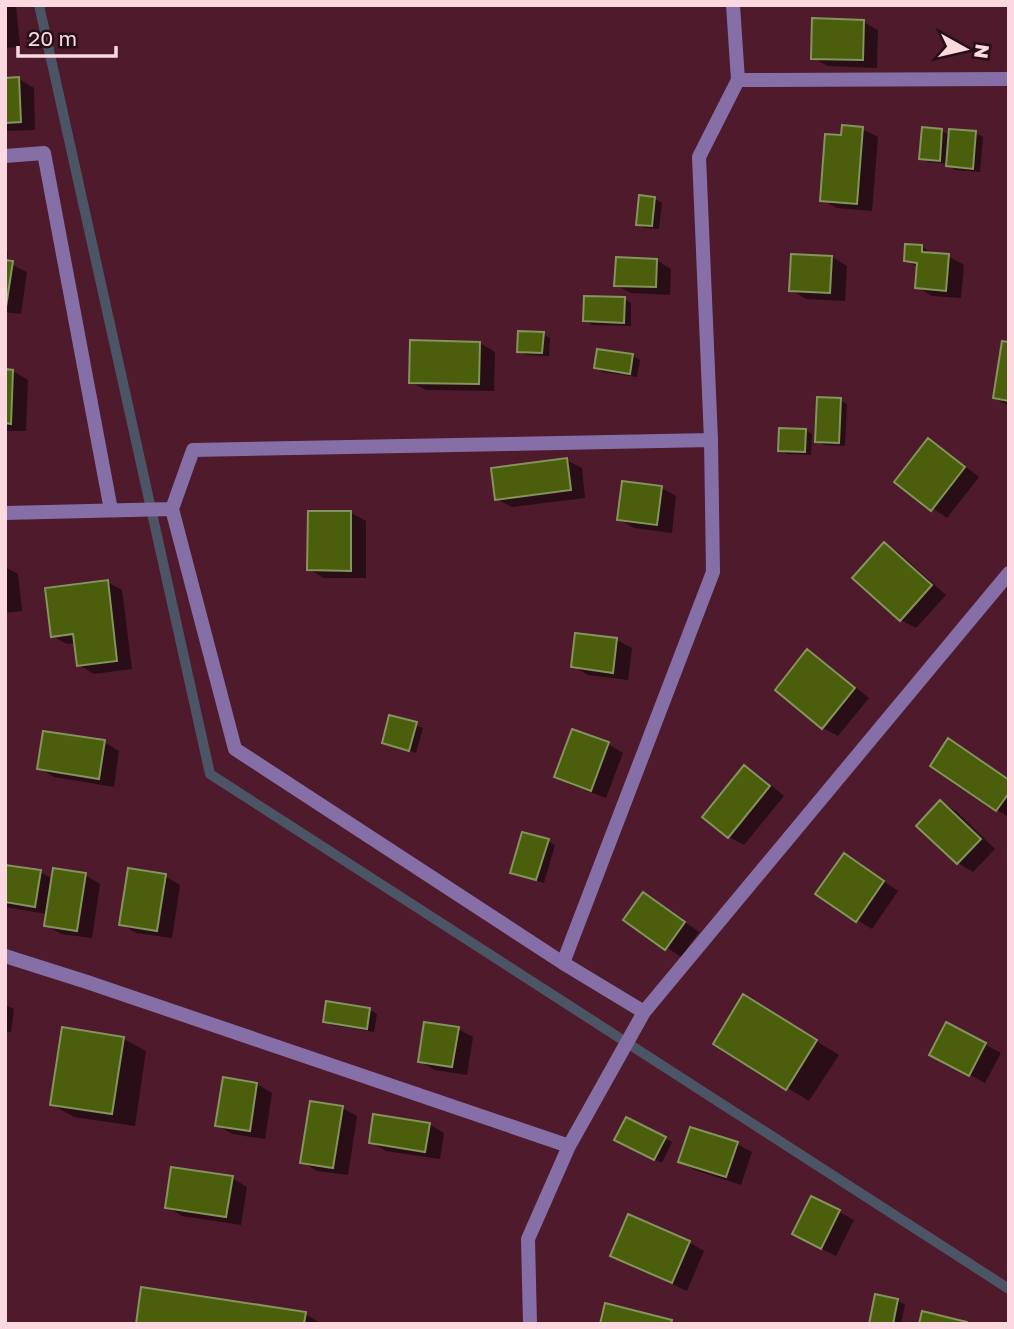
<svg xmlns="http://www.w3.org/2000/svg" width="1014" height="1329" viewBox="0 0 1014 1329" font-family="'Golos Text',sans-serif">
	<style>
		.shadow { fill: #0007 }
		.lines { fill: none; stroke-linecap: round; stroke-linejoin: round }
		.stream { stroke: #4c5566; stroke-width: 10 }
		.building { fill: #4b5e0b; stroke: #83945c; stroke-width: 2 }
		.lane { stroke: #856fa6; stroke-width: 14 }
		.street { stroke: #856fa6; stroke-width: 14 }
	</style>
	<rect width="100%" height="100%" fill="#4e1a2c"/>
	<path class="shadow" d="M5 5H16L20 47 5 48Z
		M863 22 878 30 877 68 828 66 813 58Z
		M5 79H19L34 88 35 130 5 131Z
		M862 129 878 137 872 211 837 208 822 200 843 137Z
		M942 131 950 136 975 133 983 137 980 172 955 170 948 164 928 162 921 158Z
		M655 199 662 203 659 229 644 228 637 224Z
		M922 247 935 255 948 256 964 265 961 298 932 296 917 287 919 268 906 260Z
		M5 251 8 252 6 262 27 272 21 314 5 312Z
		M832 257 847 266 845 301 806 299 791 290Z
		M656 260 671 269 670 295 631 293 616 285Z
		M624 299 631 303V326L592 325 585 320Z
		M543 334 550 338 549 356 526 355 519 351Z
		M480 343 495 352 494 391 426 390 411 382Z
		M1009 344V406L995 398Z
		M633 356 640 360 637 377 603 372 596 368Z
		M5 371H13L28 380 26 431H5Z
		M840 400 847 404 845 446 824 445 817 441Z
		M805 430 812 434 811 455 787 454 780 450Z
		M928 440 943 449 979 477 947 518 896 482Z
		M566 460 582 468 585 498 512 507 497 499Z
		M661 488 676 496 672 533 634 528 619 519Z
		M351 513 366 521V578H324L309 569Z
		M884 544 899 553 946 595 916 628 901 620 855 578Z
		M5 567 18 574 22 611 5 613Z
		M107 582 122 590 132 669 94 674 79 665 76 643 67 644 52 636Z
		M617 640 632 648 628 680 588 675 573 666Z
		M807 652 822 660 869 698 838 736 823 728 777 690Z
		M390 717 423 728 416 753 384 742Z
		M104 742 119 751 114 787 54 777 39 768Z
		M608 744 623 753 606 798 571 785 556 777Z
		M932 765 1009 781V817L997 810Z
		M744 767 759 775 784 796 744 845 729 837Z
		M940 802 956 811 995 849 973 872 958 863 918 826Z
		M548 841 555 845 544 883 512 872Z
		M859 864 898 891 872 929 857 920Z
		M5 866 40 872 53 879 85 875 100 884 92 938 61 934 46 925 47 914 5 907Z
		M165 876 180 885 172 938 136 933 121 924Z
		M658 903 699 932 681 957 626 920Z
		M327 1003 370 1010 377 1014 374 1032 332 1025 325 1021Z
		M5 1005 14 1009 11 1032H5Z
		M766 1010 839 1055 809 1101 715 1043Z
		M947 1024 1001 1053 985 1083 946 1062Z
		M63 1029 124 1039 146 1051 135 1126 74 1117 51 1104Z
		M458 1029 473 1037 467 1075 435 1070 420 1062Z
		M257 1084 272 1093 265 1139 232 1134 217 1125Z
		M342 1108 357 1116 348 1175 317 1171 302 1162Z
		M627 1119 672 1142 662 1163 623 1143Z
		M429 1124 444 1133 440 1159 386 1151 371 1142Z
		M737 1144 752 1152 741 1185 695 1170 680 1161Z
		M232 1178 247 1187 241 1225 182 1216 167 1207Z
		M839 1212 854 1220 836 1256 809 1242Z
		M689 1242 704 1251 687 1291 612 1256Z
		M876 1296 898 1301 905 1305 901 1324H871Z
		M305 1314 322 1324H137Z"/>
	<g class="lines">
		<path class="stream" d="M39 5 210 774 1009 1289"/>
	</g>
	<path class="building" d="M812 18 864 20 863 60 811 59Z
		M19 77 21 122 5 123V78Z
		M842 125 863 127 857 204 820 201 825 134 841 135Z
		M922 127 942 129 940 161 919 159Z
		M949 129 976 131 973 169 946 166Z
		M639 195 655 197 652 226 636 225Z
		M905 244 922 245V252L949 254 946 291 915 288 917 263 904 261Z
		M791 254 832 256 830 293 789 291Z
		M616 257 657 259 656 287 614 286Z
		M5 260 13 261 6 307H5Z
		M584 296 625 297 624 323 583 321Z
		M518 331 544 332 542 353 517 352Z
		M410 340 480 342 479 384 409 383Z
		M1002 341 1009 342V401L993 398Z
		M597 349 633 354 630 374 594 368Z
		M5 369 13 370 11 424 5 423Z
		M817 397 841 398 839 443 815 442Z
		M779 428 806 429 805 452 778 451Z
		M928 438 965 467 931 511 894 482Z
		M567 458 571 490 495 500 491 468Z
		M622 481 662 486 657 525 617 520Z
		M308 511H351V571L307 570Z
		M884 542 932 585 900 621 852 578Z
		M108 580 117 661 77 666 73 634 51 637 45 588Z
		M575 633 617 638 613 673 571 667Z
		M807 649 855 688 822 729 775 690Z
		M389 715 417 722 409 751 382 743Z
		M572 729 609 742 591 791 554 777Z
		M43 731 105 740 99 779 37 769Z
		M948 738 1009 780V793L996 811 930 766Z
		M744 765 770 786 728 838 702 817Z
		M940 800 981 839 957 864 916 826Z
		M522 832 549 839 536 880 510 873Z
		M844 853 884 881 856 922 815 894Z
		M5 865 41 870 35 907 5 902Z
		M53 868 86 873 77 931 44 926Z
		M128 868 166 874 157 931 119 925Z
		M643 892 685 922 665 950 623 920Z
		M743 994 817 1040 786 1090 713 1044Z
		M326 1001 370 1008 367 1029 323 1022Z
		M424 1022 459 1027 452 1067 418 1062Z
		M946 1022 986 1043 969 1076 929 1055Z
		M62 1027 124 1037 112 1114 50 1105Z
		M223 1077 257 1083 250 1131 215 1126Z
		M310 1101 343 1106 333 1168 300 1163Z
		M373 1114 430 1123 425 1152 369 1143Z
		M626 1117 666 1137 654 1160 614 1140Z
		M690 1127 738 1142 726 1177 678 1162Z
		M171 1167 233 1176 226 1217 165 1208Z
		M811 1196 840 1210 821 1249 792 1234Z
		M628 1214 690 1241 672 1283 610 1256Z
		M141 1287 306 1312 304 1324H136Z
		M875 1294 898 1299 893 1324H869Z
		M605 1303 672 1320 671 1324H600Z
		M922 1311 967 1322V1324H919Z"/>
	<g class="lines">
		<path class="lane" d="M733 5 738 80"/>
		<path class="street" d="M5 156 44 153 111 510
			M711 440 699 157 738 80 1009 79
			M172 509 193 450 711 440 713 572 563 963
			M5 513 172 509 235 749 563 963 644 1012
			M5 956 87 982 569 1146
			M530 1324 528 1239 569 1146 644 1012 1009 573"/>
	</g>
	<rect width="1014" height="1329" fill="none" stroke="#fcd9e1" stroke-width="14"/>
	<g transform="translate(965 49) rotate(98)" stroke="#260f16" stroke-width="5" paint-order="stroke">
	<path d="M0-5L12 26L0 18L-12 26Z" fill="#fcd9e1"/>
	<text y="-10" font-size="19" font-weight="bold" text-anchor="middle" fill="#fcd9e1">N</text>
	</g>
	<path d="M18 46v10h98v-10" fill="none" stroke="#fcd9e1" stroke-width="3.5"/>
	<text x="28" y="46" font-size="21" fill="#fcd9e1" stroke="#260f16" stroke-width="5" paint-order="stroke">20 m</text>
</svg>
